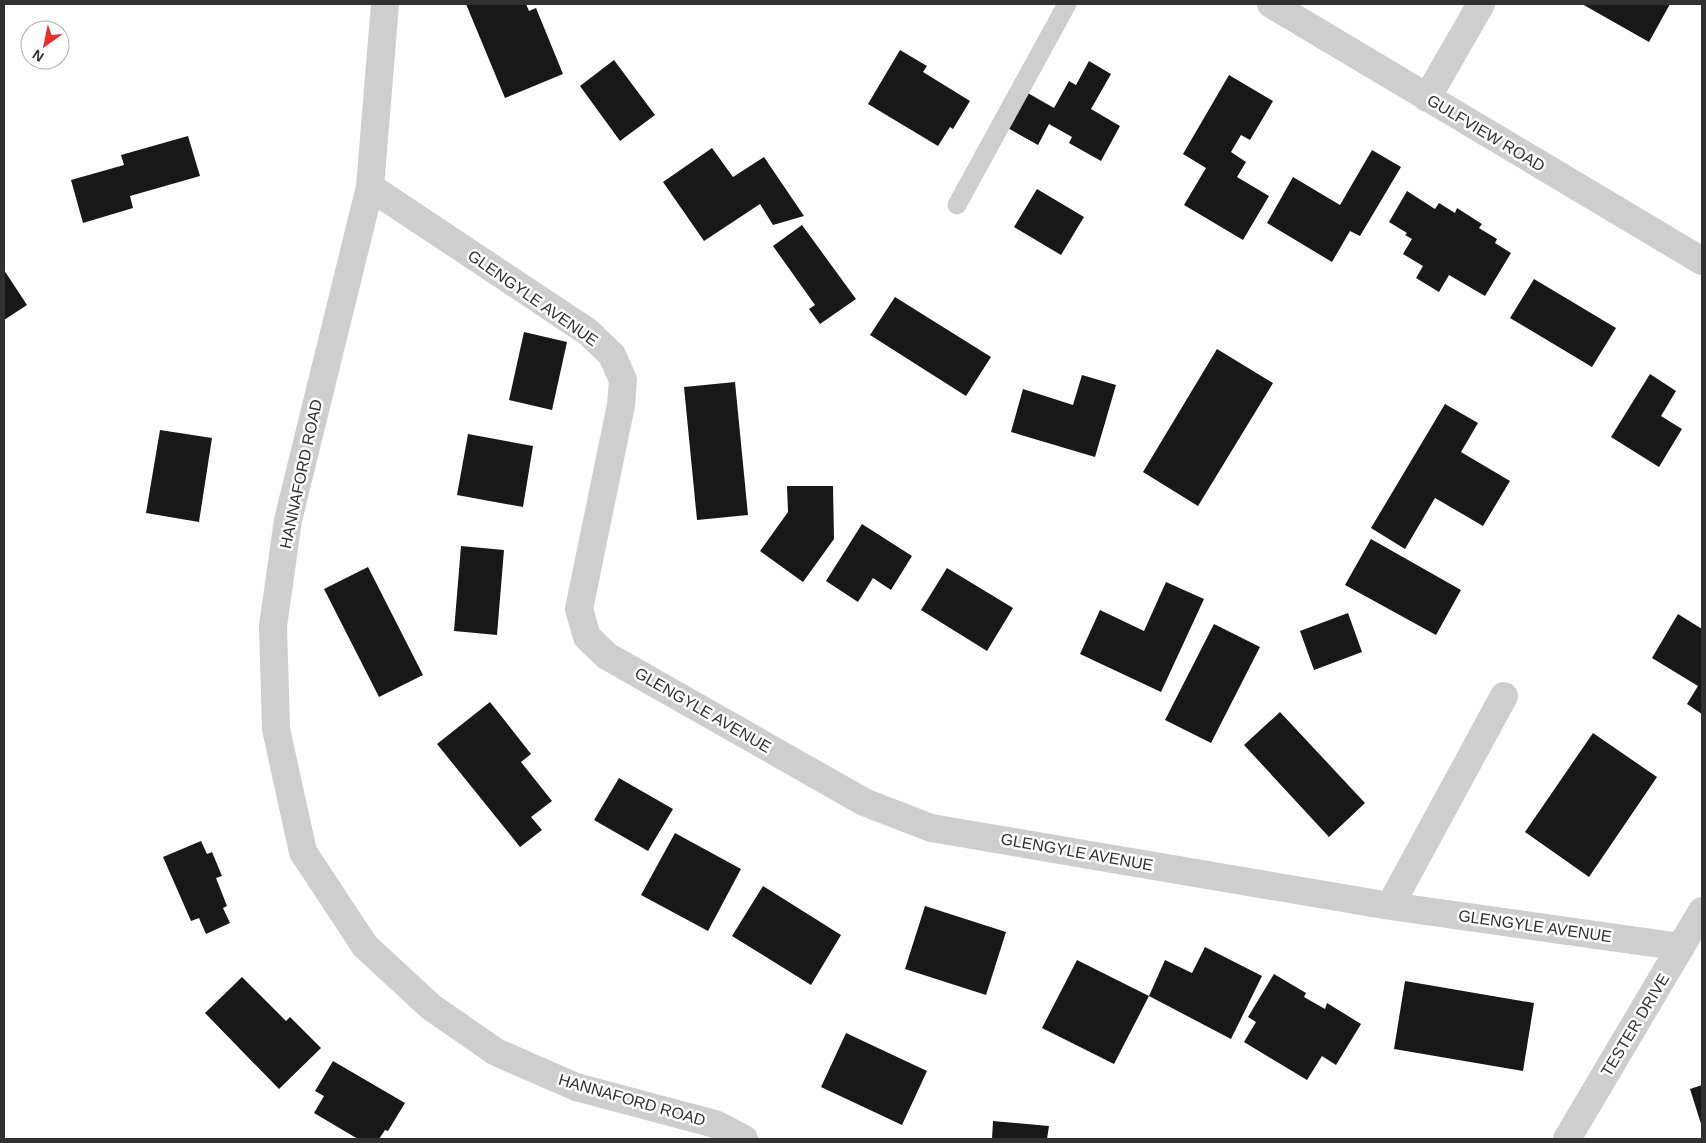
<svg xmlns="http://www.w3.org/2000/svg" width="1706" height="1143" viewBox="0 0 1706 1143" font-family="Arial,sans-serif">
	<style>
		.building { fill: #181818 }
		.lines { fill: none; stroke-linecap: round; stroke-linejoin: round }
		.lane { stroke: #cecece; stroke-width: 19 }
		.street { stroke: #cecece; stroke-width: 28 }
		.labels { text-anchor: middle; dominant-baseline: central; stroke-width: 5; stroke-linejoin: round; paint-order: stroke }
		.street-label { font-size: 16px; fill: #313131; stroke: #fff }
	</style>
	<rect width="100%" height="100%" fill="#fff"/>
	<path class="building" d="M466 4H526L529 11 536 8 563 74 505 98Z
		M1582 4H1670L1649 42Z
		M900 50 927 66 923 72 970 101 953 129 950 127 938 146 868 104Z
		M614 60 655 115 620 141 580 86Z
		M1089 61 1111 74 1091 109 1120 126 1101 161 1069 143 1072 137 1049 124 1038 145 1006 127 1026 92 1054 108 1069 81 1076 85Z
		M1229 75 1273 101 1250 140 1241 135 1231 152 1246 162 1237 177 1269 196 1243 240 1184 205 1206 168 1183 154Z
		M188 136 200 176 130 196 133 208 83 223 71 180 124 165 121 155Z
		M712 148 733 177 764 157 804 216 773 225 760 204 704 241 663 182Z
		M1372 150 1401 167 1360 236 1350 231 1332 262 1267 223 1293 177 1340 205Z
		M1037 189 1084 217 1061 255 1014 227Z
		M1407 191 1435 209 1439 203 1455 213 1457 208 1482 224 1479 228 1497 239 1495 243 1511 253 1485 296 1449 275 1439 292 1416 278 1423 266 1403 254 1412 239 1405 235 1407 233 1389 222Z
		M802 225 856 299 820 324 809 309 815 305 773 246Z
		M4 270 27 305 4 320Z
		M1534 279 1616 328 1592 367 1510 318Z
		M895 297 991 357 966 396 870 335Z
		M524 332 567 342 552 410 509 400Z
		M1217 349 1273 383 1198 506 1143 472Z
		M1650 374 1676 391 1661 416 1682 429 1659 467 1611 437Z
		M1082 375 1116 385 1095 457 1011 432 1023 389 1073 405Z
		M735 382 748 515 697 520 684 387Z
		M1445 404 1478 423 1461 452 1510 481 1483 526 1435 498 1405 549 1371 528Z
		M160 430 212 438 199 522 146 513Z
		M468 434 533 446 523 507 457 495Z
		M787 486H833L834 539 803 582 760 551 788 512Z
		M862 524 912 556 891 590 873 578 858 602 826 581Z
		M1371 539 1461 590 1436 635 1345 585Z
		M461 546 504 550 497 635 454 631Z
		M368 567 423 675 379 697 324 589Z
		M947 568 1013 608 987 651 921 610Z
		M1166 582 1204 599 1161 692 1080 654 1100 610 1144 631Z
		M1348 613 1362 652 1314 670 1300 631Z
		M1678 614 1702 629V714L1687 704 1698 686 1652 658Z
		M1214 624 1260 647 1211 743 1165 720Z
		M490 702 531 754 521 762 552 801 531 817 542 830 520 847 437 744Z
		M1280 712 1365 803 1329 837 1244 745Z
		M1593 733 1657 777 1589 877 1525 832Z
		M619 778 673 809 648 851 594 820Z
		M675 833 741 869 708 931 641 895Z
		M201 841 207 854 212 852 222 876 216 878 227 906 223 908 230 923 206 934 199 918 191 921 163 857Z
		M763 886 841 935 811 985 732 936Z
		M925 906 1006 932 986 995 905 969Z
		M1205 947 1262 976 1231 1039 1149 996 1165 960 1192 973Z
		M1077 960 1149 996 1114 1064 1042 1028Z
		M1274 974 1306 993 1304 997 1325 1009 1327 1003 1361 1024 1336 1065 1322 1056 1307 1080 1244 1042 1256 1022 1248 1017Z
		M242 977 286 1021 290 1017 321 1048 279 1089 205 1013Z
		M1405 981 1534 1003 1523 1071 1394 1049Z
		M846 1033 927 1071 902 1125 821 1087Z
		M333 1061 405 1103 388 1131 385 1130 379 1139H358L314 1113 324 1096 315 1091Z
		M1702 1085V1127L1690 1089Z
		M993 1121 1049 1126 1047 1139H992Z"/>
	<g class="lines">
		<path class="lane" d="M957 205 1067 4"/>
		<path class="street" d="M385 4 370 187 288 520 273 626 276 729 303 852 365 946 431 1007 496 1052 576 1087 715 1124 744 1139
			M1271 4 1702 261
			M1427 98 1481 4
			M370 187 588 332 612 355 623 380 621 405 579 609 587 637 607 656 864 802 931 828 1390 906 1681 947
			M1390 906 1504 696
			M1567 1139 1702 911"/>
	</g>
	<g class="labels">
		<g class="street-label">
			<text transform="translate(1486 133) rotate(31)">GULFVIEW ROAD</text>
			<text transform="translate(533 298) rotate(35)">GLENGYLE AVENUE</text>
			<text transform="translate(301 474) rotate(-78)">HANNAFORD ROAD</text>
			<text transform="translate(703 710) rotate(30)">GLENGYLE AVENUE</text>
			<text transform="translate(1077 852) rotate(10)">GLENGYLE AVENUE</text>
			<text transform="translate(1535 926) rotate(8)">GLENGYLE AVENUE</text>
			<text transform="translate(1635 1025) rotate(-59)">TESTER DRIVE</text>
			<text transform="translate(632 1100) rotate(16)">HANNAFORD ROAD</text>
		</g>
	</g>
	<rect width="1706" height="1143" fill="none" stroke="#313131" stroke-width="10"/>
	<g transform="translate(45 45) rotate(213)"><circle r="24" fill="#ffffff" stroke="#adadad"/>
	<path d="M0-4L9 19L0 12L-9 19Z" fill="#ed2d2d"/>
	<text y="-8" font-size="14" font-weight="bold" text-anchor="middle" fill="#313131">N</text>
	</g>
</svg>
